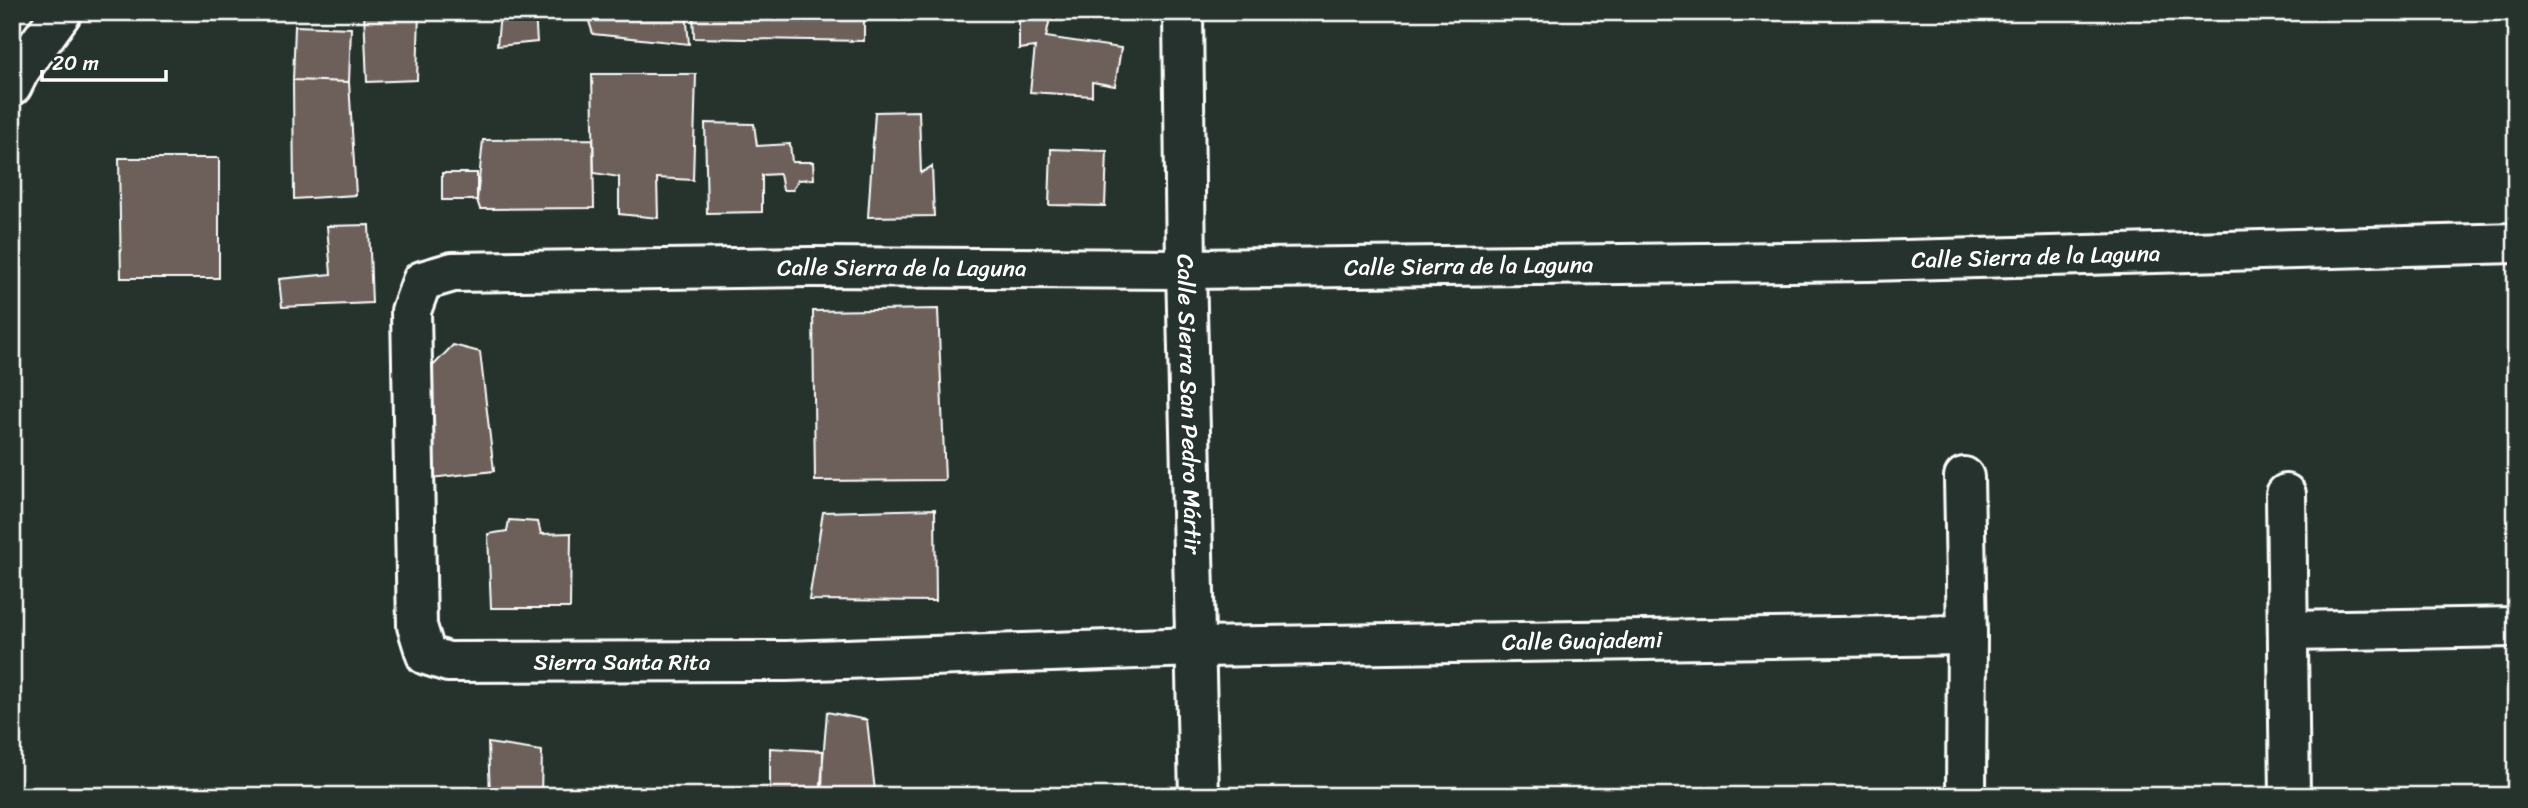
<svg xmlns="http://www.w3.org/2000/svg" width="2528" height="808" viewBox="0 0 2528 808" font-family="Sriracha,sans-serif">
	<style>
		.building { fill: #6d615a; stroke: #fff; stroke-width: 2 }
		.lines { fill: none; stroke-linecap: round; stroke-linejoin: round }
		.minor-casing { stroke: #fff; stroke-width: 44 }
		.major-casing { stroke: #fff; stroke-width: 44 }
		.minor { stroke: #26332d; stroke-width: 38 }
		.major { stroke: #26332d; stroke-width: 38 }
		.labels { text-anchor: middle; dominant-baseline: central; stroke-width: 5; stroke-linejoin: round; paint-order: stroke }
		.street-label { font-size: 23px; fill: #fff; stroke: #26332d }
	</style>
	<rect width="100%" height="100%" fill="#26332d"/>
	<filter id="ink" filterUnits="userSpaceOnUse"><feTurbulence type="fractalNoise" baseFrequency=".0143" numOctaves="2"/><feDisplacementMap in="SourceGraphic" scale="14" xChannelSelector="R" yChannelSelector="G"/><feConvolveMatrix kernelMatrix="1 2 1 2 8 2 1 2 1" color-interpolation-filters="sRGB"/></filter>
	<g filter="url(#ink)">
		<path class="building" d="M364 12H419L417 80 367 82Z
			M500 12H535L537 42 497 46Z
			M586 12H686L689 44 593 34Z
			M693 12H864V41L694 38Z
			M1050 18 1046 37 1121 48 1115 86 1092 82V96L1030 92 1035 47 1019 49V20Z
			M295 26 351 28 349 82 293 80Z
			M592 74H696L693 180 657 178 658 218 619 214V177L594 173Z
			M293 80 349 82 356 195 294 199Z
			M919 111 921 173 932 166 934 216 868 217 875 112Z
			M705 123 754 124 757 146 790 144 792 162H813L814 179 798 180 793 190H783L780 174 762 175V212L707 213Z
			M593 139 594 208 480 209 477 200 483 140Z
			M1051 149 1107 151 1105 206 1049 205Z
			M119 158H219V278H121Z
			M442 173H477V200H442Z
			M369 225 372 303 282 307 279 279 331 274 327 226Z
			M938 309 945 480 815 481 813 311Z
			M453 345 480 352 494 471 431 478 428 371Z
			M935 509 936 601 809 600 823 512Z
			M509 520 538 522 541 534 571 533 570 608H491L488 534 507 531Z
			M827 712 867 720 875 791 820 796Z
			M488 743 542 751 541 796H490Z
			M770 748 823 751 822 796H770Z"/>
		<g class="lines">
			<defs>
				<g id="minor">
					<path id="s1" d="M1183 12 1186 269 1199 796"/>
					<path d="M1964 477 1967 635 1966 796"/>
					<path d="M2286 494 2290 796"/>
					<path d="M2288 631 2516 627"/>
					<path id="s2" d="M1967 635 1196 647 786 661 448 662 426 655 417 626 411 311 422 281 453 272 812 267 1186 269 1868 261 2516 243"/>
				</g>
				<path id="major" d="M12 86 20 70 62 12"/>
			</defs>
			<use href="#minor" class="minor-casing"/>
			<use href="#major" class="major-casing"/>
			<use href="#minor" class="minor"/>
			<use href="#major" class="major"/>
		</g>
	</g>
	<g class="labels">
		<g class="street-label">
			<text stroke="none"><textPath href="#s2" startOffset="3535">Calle Sierra de la Laguna</textPath></text>
			<text stroke="none"><textPath href="#s2" startOffset="2968">Calle Sierra de la Laguna</textPath></text>
			<text stroke="none"><textPath href="#s2" startOffset="2401">Calle Sierra de la Laguna</textPath></text>
			<text stroke="none"><textPath href="#s1" startOffset="392">Calle Sierra San Pedro Mártir</textPath></text>
			<text transform="translate(1582 641) rotate(-1)">Calle Guajademi</text>
			<text x="622" y="662">Sierra Santa Rita</text>
		</g>
	</g>
	<rect width="2528" height="808" fill="none" stroke="#26332d" stroke-width="42"/>
	<rect x="21" y="21" width="2486" height="766" fill="none" stroke="#fff" stroke-width="2.5" filter="url(#ink)"/>
	<path d="M42 70v10h124v-10" fill="none" stroke="#ffffff" stroke-width="3.5"/>
	<text x="52" y="70" font-size="21" fill="#ffffff" stroke="#26332d" stroke-width="5" paint-order="stroke">20 m</text>
</svg>
